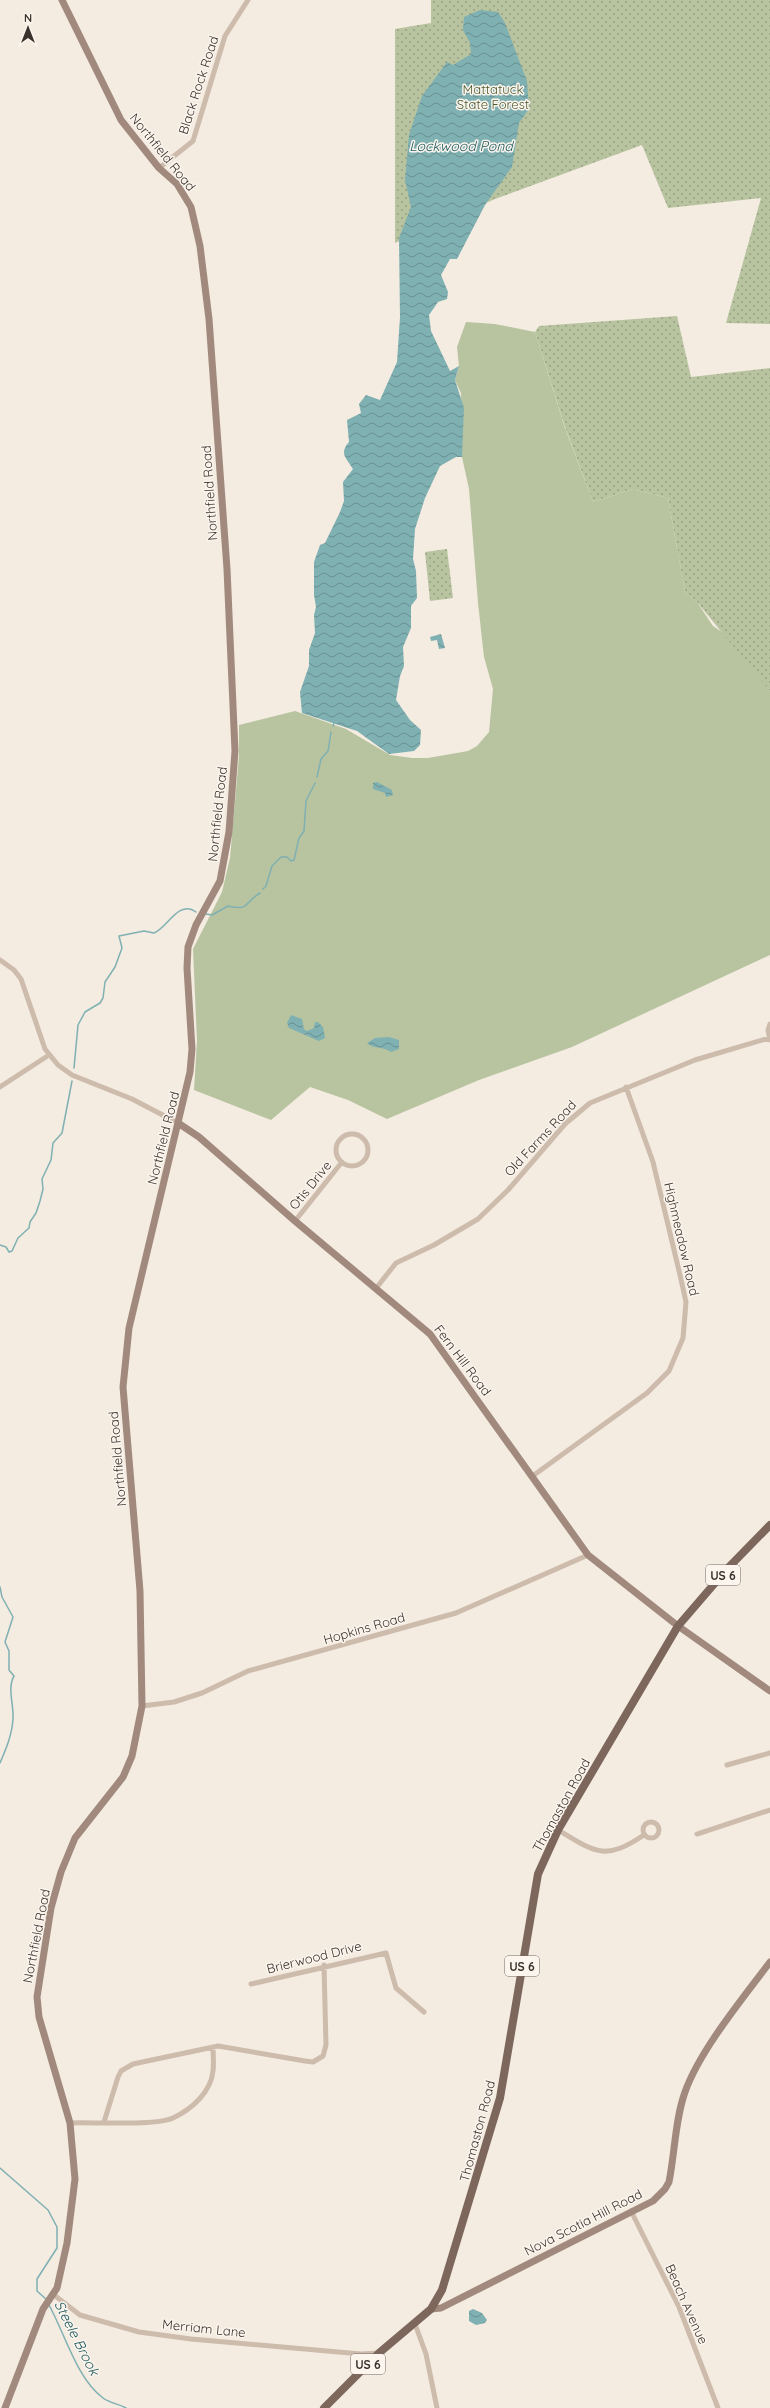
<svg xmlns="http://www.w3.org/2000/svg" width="770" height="2408" viewBox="0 0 770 2408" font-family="Quicksand,sans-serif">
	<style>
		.grass { fill: #b8c4a0 }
		.park { fill: url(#park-dots) }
		.water { fill: url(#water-waves) }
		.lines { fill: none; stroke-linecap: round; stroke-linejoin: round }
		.stream { stroke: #7fb0b2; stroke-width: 1.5 }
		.street { stroke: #cdbbac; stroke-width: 5 }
		.secondary { stroke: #a18a7d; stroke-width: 7 }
		.primary { stroke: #7d675c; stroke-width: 8 }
		.labels { text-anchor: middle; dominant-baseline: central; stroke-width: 3; stroke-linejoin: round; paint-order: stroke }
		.shield { fill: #fbf5ee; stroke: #756b66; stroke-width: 1 }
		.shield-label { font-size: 12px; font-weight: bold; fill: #3b302b }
		.street-label { font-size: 13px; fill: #3b302b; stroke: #fbf5ee }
		.park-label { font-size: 13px; fill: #4a5a2e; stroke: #fbf5ee }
		.water-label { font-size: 14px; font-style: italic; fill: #1f5a5e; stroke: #fbf5ee }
	</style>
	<defs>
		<pattern id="park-dots" width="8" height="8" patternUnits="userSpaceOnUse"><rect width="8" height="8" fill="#b8c4a0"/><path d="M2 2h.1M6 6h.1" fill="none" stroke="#97a083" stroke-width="1.8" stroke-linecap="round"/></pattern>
		<pattern id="water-waves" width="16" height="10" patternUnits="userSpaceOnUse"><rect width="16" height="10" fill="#7fb0b2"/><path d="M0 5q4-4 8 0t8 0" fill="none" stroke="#699091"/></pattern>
	</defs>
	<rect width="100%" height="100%" fill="#f4ebe1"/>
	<path class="grass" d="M466 322 495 324 535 332 565 428 593 502 632 489 668 498 685 592 697 602 713 626 734 640 770 691V955L572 1047 479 1080 387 1119 348 1100 310 1087 271 1120 194 1090 197 1041 193 949 222 892 230 858 239 756V725L295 711 346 729 390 755 412 758H428L468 751 477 746 489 732 493 689 484 657 478 603 469 489 462 457 461 393 455 380 459 366 457 347Z"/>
	<path class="park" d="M431 0H770V324L726 323 761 198 668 208 642 145 495 199 395 243V29L431 23Z
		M677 316 691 377 770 368V691L697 602 685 592 668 498 632 489 593 502 565 427 535 332 539 326Z
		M447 549 453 598 430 601 425 552Z"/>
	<path class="water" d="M480 10 498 12 505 23 527 81 529 109 519 123 512 167 485 205 457 259H450L441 275 448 292 447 299 438 302 429 315 431 331 450 371 459 366 455 380 464 408 462 457H456L440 466 425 498 415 529 413 559 416 571 417 598 411 606V628L403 647 404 666 400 676 396 700 410 720 421 730 420 745 414 751 389 754 357 731 302 713 300 692 309 666V650L315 633 314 615 316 607 314 595V562L320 545 325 543 340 512 344 501 343 482 353 469C346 458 339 453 349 442L347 420 361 413 359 404 366 395 380 400 397 362 400 317 399 238 411 207 405 180 409 135 422 96 447 62 453 65 471 54 470 43 463 30 464 17Z
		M441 634 445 648 439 649 437 640 431 641 430 637Z
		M377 782 392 790 393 795 386 797 385 793 373 789V783Z
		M291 1015 302 1019 304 1029 307 1031 314 1028 315 1022H318L323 1027 325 1038 319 1041 289 1028 287 1023Z
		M389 1037 399 1040V1049L391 1052C381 1045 374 1050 367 1043L375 1038Z
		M473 2309 482 2313 487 2320 485 2323 476 2325 469 2321V2311Z"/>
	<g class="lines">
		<path class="stream" d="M333 726 334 723
			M317 777 321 759 328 751 331 732
			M263 889 266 886 272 866 281 857H287L291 861 294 860 299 838 304 831 306 801 315 783
			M206 914 212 915 228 906C251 911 242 904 260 893
			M74 1068 78 1025 85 1012 100 1003 103 998 105 982 115 967 122 948 119 936 144 931 154 933C167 928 179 899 196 912
			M0 1245 6 1247 9 1252 12 1251 18 1238 29 1228 30 1222 36 1213 40 1201 43 1189 42 1179 51 1160 53 1143 62 1133 72 1081
			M0 1587 2 1597 13 1617 5 1642 9 1651V1670L14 1676C7 1688 14 1705 13 1719 12 1735 6 1749 0 1763
			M0 2168 48 2210 57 2227V2248L37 2279V2291L47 2300
			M49 2305C65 2334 77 2379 103 2398 110 2403 119 2404 126 2408"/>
		<path class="street" d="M159 168 193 141 225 36 248 0
			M0 960 14 970 21 979 45 1049 58 1065 72 1075 132 1099 178 1123
			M770 1040 768 1030 770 1024
			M0 1087 49 1055
			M336 1150a16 16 0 1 1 32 0a16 16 0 1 1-32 0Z
			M295 1221 342 1162
			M377 1287 396 1263 434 1245 478 1219 508 1190 565 1124 590 1103 695 1060 769 1038
			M534 1475 647 1393 669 1371 683 1338 686 1302 680 1275 653 1162 626 1087
			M142 1706 174 1702 202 1693 248 1671 456 1613 588 1555
			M727 1765 770 1753
			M643 1830a8 8 0 1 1 16 0a8 8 0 1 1-16 0Z
			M558 1830C596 1853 605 1861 644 1835
			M697 1834 770 1810
			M251 1984 386 1953 396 1988 424 2012
			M104 2122 118 2077 121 2071 133 2064 218 2046 305 2061 313 2062 323 2056 326 2045 324 1965
			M70 2123C93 2122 156 2126 173 2118 192 2109 211 2092 213 2071 214 2063 213 2055 213 2047
			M631 2211 679 2307 718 2408
			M54 2295 80 2315 139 2332 191 2339 361 2354 378 2353
			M415 2324 426 2354 437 2408
			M361 2354 363 2369"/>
		<path class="secondary" d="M178 1123 199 1137 295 1221 430 1334 588 1555 678 1626 770 1691
			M431 2309 441 2308 653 2201 665 2189 669 2182C675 2152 675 2120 685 2092 700 2050 743 1998 770 1962
			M5 2408 43 2309 57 2288 67 2243 75 2179 70 2123 39 2017 37 1997 51 1908 61 1872 75 1838 123 1777 132 1756 142 1706 140 1591 123 1387 129 1328 190 1072 192 1049 187 968 188 947 196 925 220 881 229 832 235 751 227 569 209 319 200 246 191 207 177 184 159 168 121 120 62 0"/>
		<path class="primary" d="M324 2408 379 2353 431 2309 442 2290 500 2098 538 1874 558 1830 678 1626 727 1569 770 1525"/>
	</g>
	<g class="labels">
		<g class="shield">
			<rect x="706" y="1565" width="34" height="20" rx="3"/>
			<rect x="505" y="1956" width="34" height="20" rx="3"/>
			<rect x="351" y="2354" width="34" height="20" rx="3"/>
		</g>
		<g class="shield-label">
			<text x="723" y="1575">US 6</text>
			<text x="522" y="1966">US 6</text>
			<text x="368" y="2364">US 6</text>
		</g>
		<g class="street-label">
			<text transform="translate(198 85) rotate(-72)">Black Rock Road</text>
			<text transform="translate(163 152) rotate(51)">Northfield Road</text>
			<text transform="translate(209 493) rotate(-94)">Northfield Road</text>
			<text transform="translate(217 814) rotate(-84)">Northfield Road</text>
			<text transform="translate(163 1138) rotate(-76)">Northfield Road</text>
			<text transform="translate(540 1138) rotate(-47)">Old Farms Road</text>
			<text transform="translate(310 1185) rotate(-51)">Otis Drive</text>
			<text transform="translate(682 1239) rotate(77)">Highmeadow Road</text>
			<text transform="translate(463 1360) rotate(53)">Fern Hill Road</text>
			<text transform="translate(117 1459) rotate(-95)">Northfield Road</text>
			<text transform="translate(364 1628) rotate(-16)">Hopkins Road</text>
			<text transform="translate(561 1805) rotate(-61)">Thomaston Road</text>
			<text transform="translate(36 1936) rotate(-79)">Northfield Road</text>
			<text transform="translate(314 1957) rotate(-14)">Brierwood Drive</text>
			<text transform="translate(477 2131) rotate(-75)">Thomaston Road</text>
			<text transform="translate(583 2222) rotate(-27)">Nova Scotia Hill Road</text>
			<text transform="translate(687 2304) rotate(66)">Beach Avenue</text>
			<text transform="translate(204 2328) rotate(6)">Merriam Lane</text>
		</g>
		<g class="park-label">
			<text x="493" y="89">Mattatuck<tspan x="493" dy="15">State Forest</tspan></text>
		</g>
		<g class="water-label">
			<text x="461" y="146">Lockwood Pond</text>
			<text transform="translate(77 2338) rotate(63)">Steele Brook</text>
		</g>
	</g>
	<g transform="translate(28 28)" stroke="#fbf5ee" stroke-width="3" paint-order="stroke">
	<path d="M0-3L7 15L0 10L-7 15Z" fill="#3b302b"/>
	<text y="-6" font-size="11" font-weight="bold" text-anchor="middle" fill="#3b302b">N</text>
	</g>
</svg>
